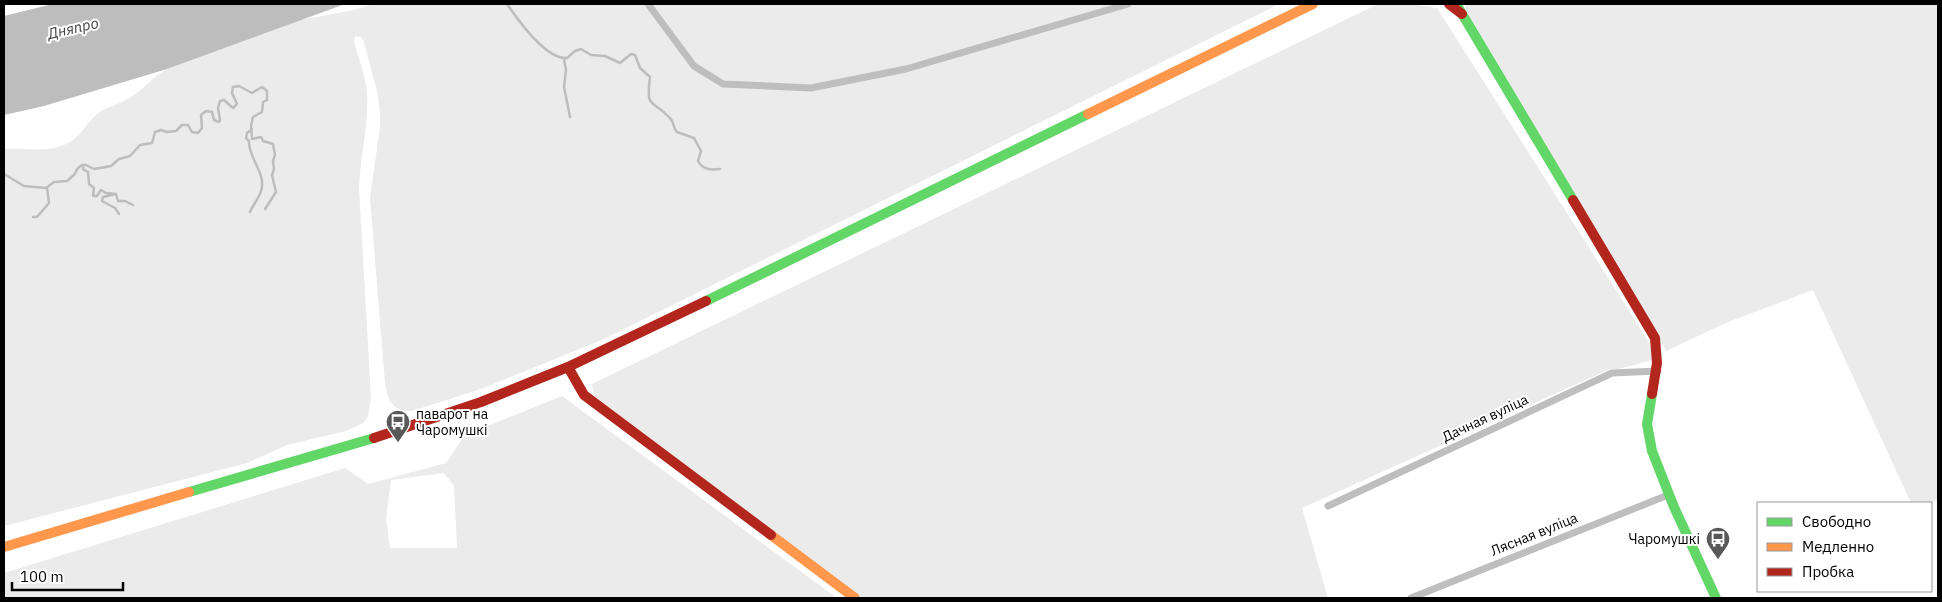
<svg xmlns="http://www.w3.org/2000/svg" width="1942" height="602" viewBox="0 0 1942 602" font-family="'IBM Plex Sans',sans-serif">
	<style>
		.green { fill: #ebebeb; fill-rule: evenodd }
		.water { fill: #bdbdbd }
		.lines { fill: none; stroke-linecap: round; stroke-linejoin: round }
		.stream { stroke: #bdbdbd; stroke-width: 2.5 }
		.street { stroke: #bebebe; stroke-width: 7 }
		.fast { stroke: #63d668; stroke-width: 10 }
		.slow { stroke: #ff974d; stroke-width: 10 }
		.jam { stroke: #b3261e; stroke-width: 10 }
		.labels { text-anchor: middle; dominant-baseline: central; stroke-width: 4; stroke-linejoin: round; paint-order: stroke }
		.poi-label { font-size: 14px; fill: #000; stroke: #fff; text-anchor: start }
		.street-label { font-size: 14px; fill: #000; stroke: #fff }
		.water-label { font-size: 15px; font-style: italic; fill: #424242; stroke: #fff }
	</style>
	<rect width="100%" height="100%" fill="#fff"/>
	<path class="green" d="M373 4H1279L602 340 481 389 412 411C392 412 388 400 385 383L370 198 380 127V115L378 95 364 42 361 37 355 36 354 42C359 59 366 77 367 94 369 125 360 157 359 188L371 397 368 417 363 423 346 431 287 445 247 463 4 526V149C20 148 38 151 54 148 80 142 80 130 96 115 106 106 120 105 131 97 144 89 153 76 167 69L300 20 354 10Z
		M1378 4H1410L1437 8 1650 344 1652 360 1619 369H1610L1302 508 1328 598H863L594 396 592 384Z
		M1466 4H1938V499L1928 503H1911L1813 290 1728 322 1666 351 1654 328 1465 8Z
		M562 396 837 598H4V573L345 468 368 484 446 463 465 435ZM444 473 454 486 457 548H390L386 519 391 480Z"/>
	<path class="water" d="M53 4H345L167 69 44 106 4 115V16Z"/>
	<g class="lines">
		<path class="stream" d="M507 4C518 20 546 60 567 58L575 51 581 49 591 55 605 56 620 63 631 54 635 55 640 68 650 77C646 110 651 98 670 118 674 122 673 128 677 132L694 138 701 151 698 161C703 170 711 170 720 169
			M564 59 566 70 564 87 570 117
			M83 165V169L88 172 89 184 94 188 93 196H97L101 190 106 193 116 194
			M4 174 24 186 46 188 54 182 67 181 74 175 78 168 82 165H86L94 169 111 166 119 159 130 156 140 145 152 143 155 132 161 130 167 132 176 131 182 125H188L192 132 198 133 202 128 201 115 206 111 212 112 214 120 219 122 220 120 218 108 220 101 224 100 233 108 237 104 232 93 233 87 239 86 252 93 262 87 267 91V100L263 102 262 112 253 117 251 126 252 139 261 137 263 141 273 144 275 155 273 161 274 169 272 175 276 192 265 209
			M116 194 103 197 102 201 115 208 119 214
			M116 194 118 201H125L133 205
			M250 212C253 205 259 198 261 191 267 174 248 158 249 141L246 138 247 133 252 129
			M33 217H37L49 203 47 188"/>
		<path class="street" d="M648 4 694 66 723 84 811 88 906 69 1128 4
			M1328 506 1612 373 1658 371
			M1411 598 1668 495"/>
		<path class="fast" d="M1458 7 1573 200
			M706 301 1088 114
			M1652 394 1647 424 1652 451 1674 507 1716 598
			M189 492 374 438"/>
		<path class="slow" d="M1088 114 1313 4
			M771 535 855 598
			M4 547 189 492"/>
		<path class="jam" d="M1449 4 1462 14
			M1573 200 1655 338 1657 363 1652 394
			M568 367 584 395 771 535
			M374 438 481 402 568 367 706 301"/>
	</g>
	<defs>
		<symbol id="bus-pin" viewBox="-11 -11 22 30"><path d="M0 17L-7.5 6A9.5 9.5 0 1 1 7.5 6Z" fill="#595959" stroke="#fff"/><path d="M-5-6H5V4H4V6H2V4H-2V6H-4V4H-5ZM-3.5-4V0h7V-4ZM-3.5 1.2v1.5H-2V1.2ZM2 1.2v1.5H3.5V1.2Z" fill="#fff"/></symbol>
	</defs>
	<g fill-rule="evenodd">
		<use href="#bus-pin" x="384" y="408" width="28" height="38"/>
		<use href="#bus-pin" x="1704" y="525" width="28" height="38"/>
	</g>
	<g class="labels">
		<g class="poi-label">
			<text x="416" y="414">паварот на<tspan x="416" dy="16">Чаромушкі</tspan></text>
			<text x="1700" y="539" text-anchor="end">Чаромушкі</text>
		</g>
		<g class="street-label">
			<text transform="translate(1485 418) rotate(-25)">Дачная вуліца</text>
			<text transform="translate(1534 534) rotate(-22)">Лясная вуліца</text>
		</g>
		<g class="water-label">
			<text transform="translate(73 28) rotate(-13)">Дняпро</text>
		</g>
	</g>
	<rect width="1942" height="602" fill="none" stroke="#000000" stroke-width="10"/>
	<rect x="1757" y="502" width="175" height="90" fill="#ffffff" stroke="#999999"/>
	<rect x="1767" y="518" width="25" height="8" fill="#63d668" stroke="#999999"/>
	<text x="1802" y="527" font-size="15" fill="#000000">Свободно</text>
	<rect x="1767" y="543" width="25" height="8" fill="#ff974d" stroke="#999999"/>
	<text x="1802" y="552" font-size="15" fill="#000000">Медленно</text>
	<rect x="1767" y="568" width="25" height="8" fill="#b3261e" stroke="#999999"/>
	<text x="1802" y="577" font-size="15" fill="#000000">Пробка</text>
	<path d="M12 582v8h111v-8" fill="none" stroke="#000000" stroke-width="2.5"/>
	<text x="20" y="582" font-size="15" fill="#000000" stroke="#ffffff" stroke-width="4" paint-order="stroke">100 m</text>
</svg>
